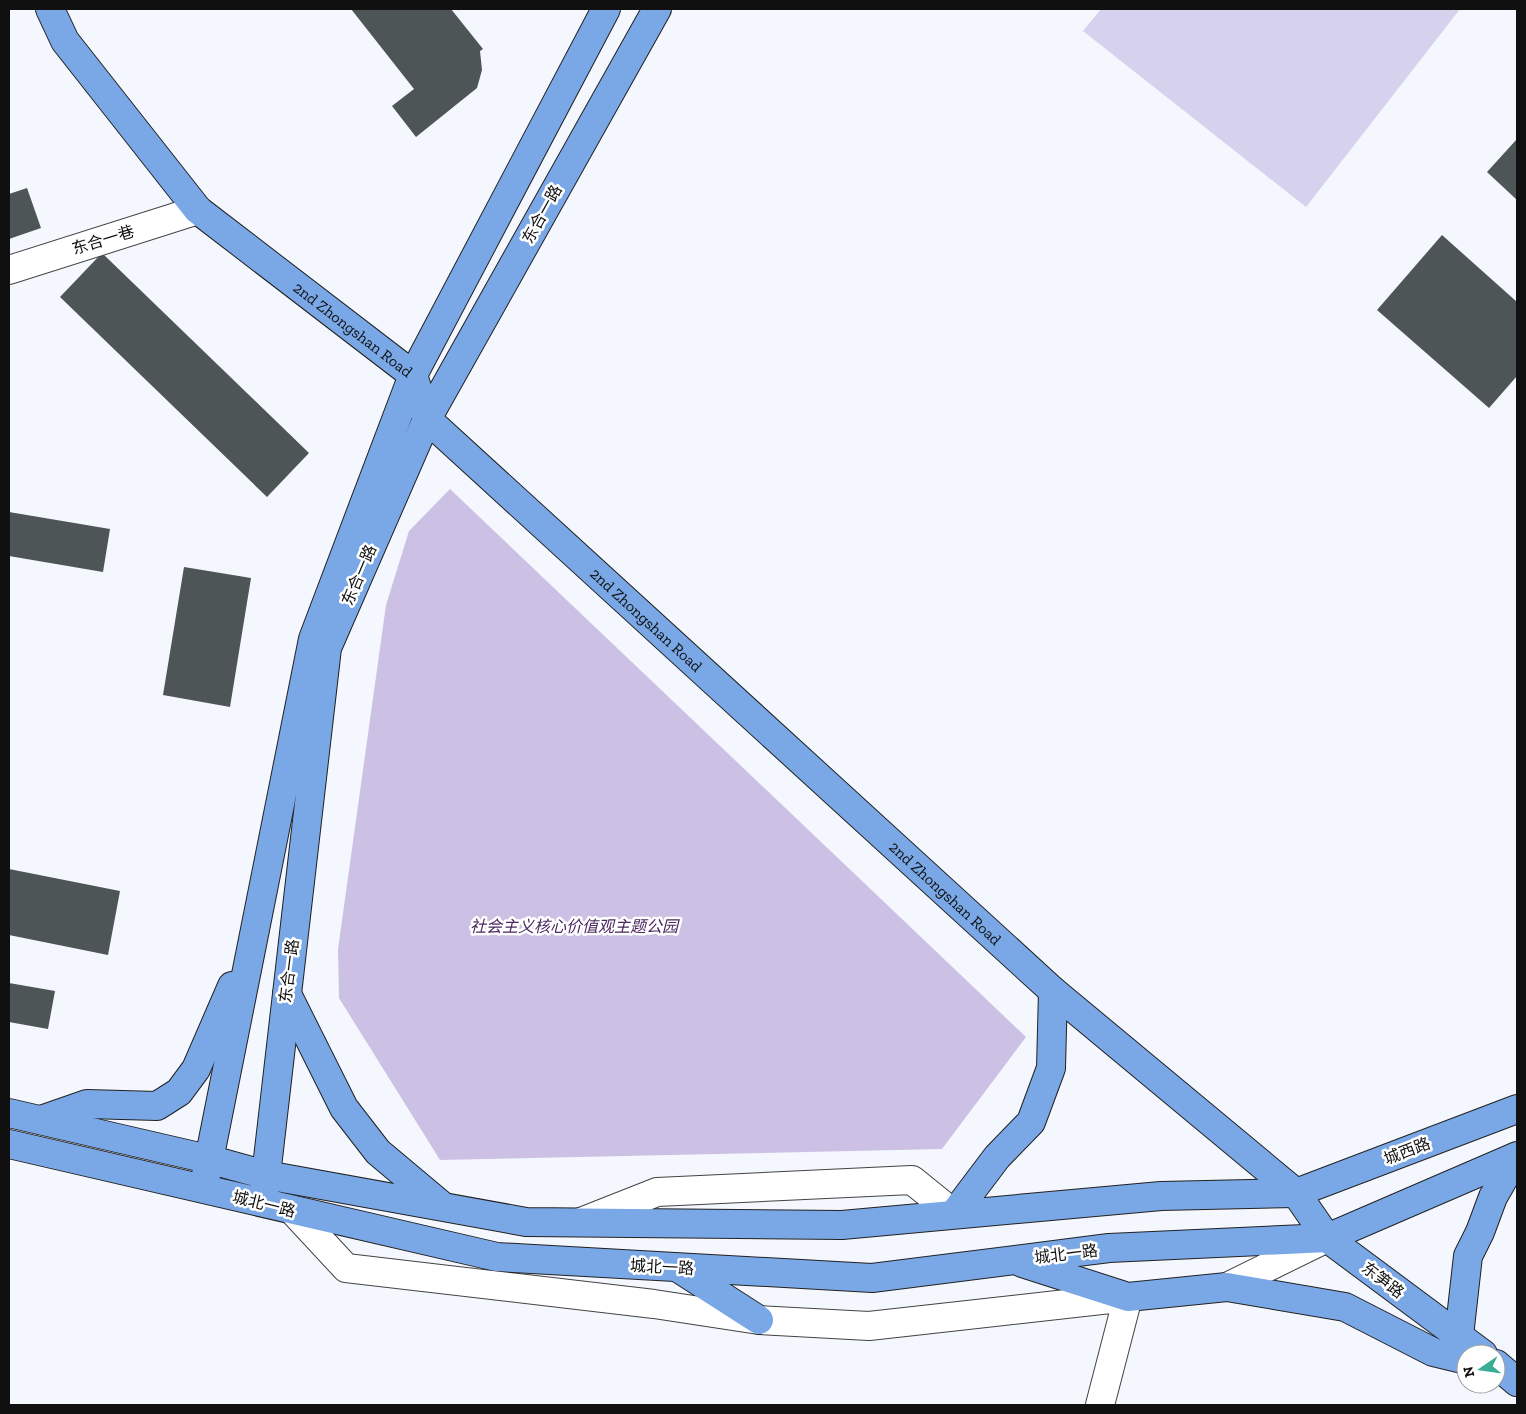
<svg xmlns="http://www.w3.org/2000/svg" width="1526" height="1414" viewBox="0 0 1526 1414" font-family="'Zilla Slab','Noto Sans SC',serif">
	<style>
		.green { fill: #ccc1e4 }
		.pitch { fill: #d6d1ed }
		.building { fill: #4d5557 }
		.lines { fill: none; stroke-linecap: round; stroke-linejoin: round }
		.minor-casing { stroke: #434343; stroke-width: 30 }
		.major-casing { stroke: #212121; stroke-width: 30 }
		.minor { stroke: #fff; stroke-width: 28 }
		.major { stroke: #7aa8e7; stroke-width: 28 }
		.labels { text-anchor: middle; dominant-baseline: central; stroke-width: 5; stroke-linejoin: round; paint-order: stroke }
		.street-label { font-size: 16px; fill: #101010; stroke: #fff }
		.park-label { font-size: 16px; font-style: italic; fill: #4a2860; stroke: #fff }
	</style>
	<rect width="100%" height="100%" fill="#f4f7fd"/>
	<path class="green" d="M450 489 1026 1037 942 1149 440 1160 339 998 338 949 386 605 409 531Z"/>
	<path class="pitch" d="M1101 9H1460L1306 207 1083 31Z"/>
	<path class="building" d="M351 9H451L483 49 480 51 482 70 477 88 416 137 392 106 414 89Z
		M1517 139V200L1487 172Z
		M27 188 41 228 9 239V194Z
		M1442 235 1517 302V376L1489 408 1377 310Z
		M102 253 309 453 267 497 60 297Z
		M9 512 110 529 103 572 9 556Z
		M184 567 251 578 230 707 163 695Z
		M9 869 120 891 108 955 9 935Z
		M9 983 55 991 48 1029 9 1022Z"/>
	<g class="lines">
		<defs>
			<path id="minor" d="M9 270 198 210
				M294 1212 346 1268 654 1304 759 1320 869 1326 1128 1297 1100 1405
				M581 1222 657 1192 912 1180 954 1214
				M1227 1287 1327 1238"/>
			<g id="major">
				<path id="s1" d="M50 9 65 41 198 210 413 375 427 419 1053 991 1296 1193 1327 1238 1483 1354"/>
				<path d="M287 994 344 1108 378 1152 440 1204"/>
				<path d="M9 1113 208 1159 266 1175 526 1222 842 1225 1161 1196 1296 1193 1517 1109"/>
				<path d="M41 1120 87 1104 157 1106 179 1092 196 1069 232 986"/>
				<path d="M9 1144 497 1257 872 1278 1109 1248 1327 1238 1517 1156"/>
				<path d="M206 1175 313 639 413 375 606 9"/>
				<path d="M264 1193 327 648 427 419 657 9"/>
				<path d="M954 1214 997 1157 1031 1122 1051 1068 1053 991"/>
				<path d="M1022 1263 1128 1297 1227 1287 1345 1307 1433 1352 1466 1360"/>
				<path d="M678 1268 759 1320"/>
				<path d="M1459 1336 1468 1256 1480 1232 1493 1197 1516 1157"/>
				<path d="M1496 1364 1517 1382"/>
			</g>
		</defs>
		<use href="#minor" class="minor-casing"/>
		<use href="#major" class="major-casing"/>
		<use href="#minor" class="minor"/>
		<use href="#major" class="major"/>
	</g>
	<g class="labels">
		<g class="street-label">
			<text transform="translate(542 214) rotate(-61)">东合一路</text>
			<text transform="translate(103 240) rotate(-17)">东合一巷</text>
			<text stroke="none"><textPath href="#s1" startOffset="446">2nd Zhongshan Road</textPath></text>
			<text transform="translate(359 575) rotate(-67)">东合一路</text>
			<text stroke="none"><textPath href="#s1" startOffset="865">2nd Zhongshan Road</textPath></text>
			<text stroke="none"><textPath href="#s1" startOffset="1270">2nd Zhongshan Road</textPath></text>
			<text transform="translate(289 971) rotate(-83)">东合一路</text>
			<text transform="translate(1407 1151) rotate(-21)">城西路</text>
			<text transform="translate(264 1204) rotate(14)">城北一路</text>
			<text transform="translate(1066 1254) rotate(-7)">城北一路</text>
			<text transform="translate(662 1267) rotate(3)">城北一路</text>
			<text transform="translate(1383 1280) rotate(37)">东笋路</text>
		</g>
		<g class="park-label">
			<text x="574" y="926">社会主义核心价值观主题公园</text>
		</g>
	</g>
	<rect width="1526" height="1414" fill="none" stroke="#101010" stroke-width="20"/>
	<g transform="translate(1481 1369) rotate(257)"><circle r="24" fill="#ffffff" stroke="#9f9f9f"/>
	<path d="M0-4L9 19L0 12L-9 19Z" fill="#39ae94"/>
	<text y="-8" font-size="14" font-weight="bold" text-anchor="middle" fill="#101010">N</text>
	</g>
</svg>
